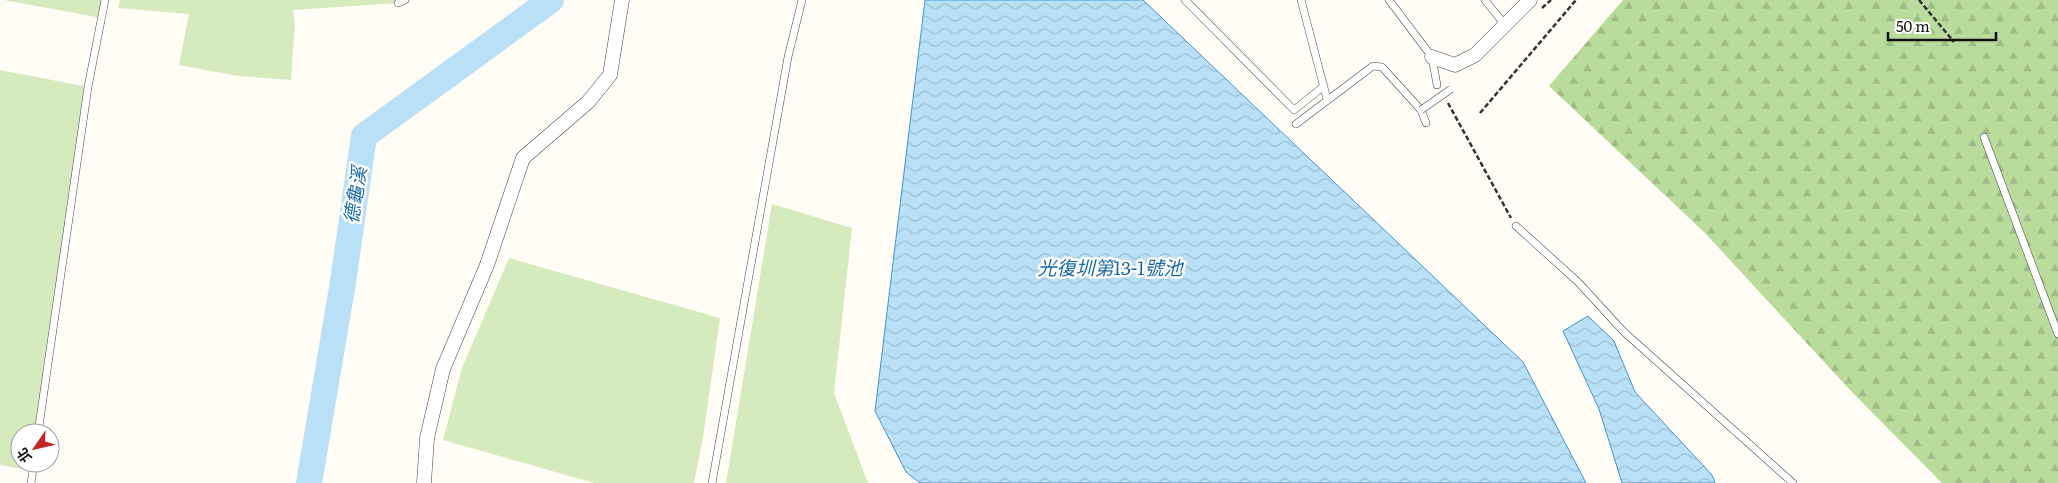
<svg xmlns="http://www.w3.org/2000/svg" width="2058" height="483" viewBox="0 0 2058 483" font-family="Literata,'Noto Sans TC',serif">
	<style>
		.grass { fill: #d5ebbd }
		.forest { fill: url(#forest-firs) }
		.water { fill: url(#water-waves); stroke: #3f96cf }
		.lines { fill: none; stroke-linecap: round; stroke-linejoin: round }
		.river { stroke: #b9e0f7; stroke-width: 26 }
		.service-casing { stroke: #444; stroke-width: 8 }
		.minor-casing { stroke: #444; stroke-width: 15 }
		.path { stroke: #333; stroke-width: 2.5; stroke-dasharray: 5 2.5; stroke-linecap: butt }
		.service { stroke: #fff; stroke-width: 7 }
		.minor { stroke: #fff; stroke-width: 14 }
		.service-bridge-casing { stroke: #444; stroke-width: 8; stroke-linecap: butt }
		.service-bridge { stroke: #fff; stroke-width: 7 }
		.labels { text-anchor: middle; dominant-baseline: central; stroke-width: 5; stroke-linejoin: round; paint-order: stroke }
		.water-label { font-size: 19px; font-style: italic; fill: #1768a6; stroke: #fff }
	</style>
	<defs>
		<pattern id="forest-firs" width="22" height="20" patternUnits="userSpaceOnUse" patternTransform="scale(1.25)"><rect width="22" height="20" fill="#b9dc9c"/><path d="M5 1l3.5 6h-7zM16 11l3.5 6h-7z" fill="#9ebc85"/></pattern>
		<pattern id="water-waves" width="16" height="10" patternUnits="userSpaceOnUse" patternTransform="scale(1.25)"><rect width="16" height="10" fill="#b9e0f7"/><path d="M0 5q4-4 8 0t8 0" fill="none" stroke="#9ebfd3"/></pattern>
	</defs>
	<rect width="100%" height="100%" fill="#fffdf5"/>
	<path class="grass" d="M4 0H105L102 18Z
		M120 0H405L398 3 293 10 295 24 291 80 238 76 179 65 189 14 118 8Z
		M0 70 88 87 38 433H20V463H34L33 471 0 465Z
		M772 204 852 228 834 393 868 483H726Z
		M509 258 720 318 703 437 694 483H594L443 440 462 368Z"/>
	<path class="forest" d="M1623 0H2058V483H1942L1850 390 1705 233 1549 86Z"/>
	<path class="water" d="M925 0H1143L1523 362 1586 483H920L906 472 875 411Z
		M1588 316 1614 341 1635 392 1712 475 1715 483H1622L1599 409 1563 331Z"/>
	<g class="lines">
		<path class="river" d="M309 483 343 282 364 136 551 0"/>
		<defs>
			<path id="service" d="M1185 0 1294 110 1324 86
				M1301 0 1327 99
				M1389 0 1432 57 1437 85
				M1485 0 1505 25
				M398 3 405 0
				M1296 124 1373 66 1382 67 1421 110 1426 123
				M1984 137 2058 334
				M1516 226 1578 282 1624 332 1793 483
				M38 433 88 87 105 0
				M31 483 34 463
				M712 483 788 57 802 0"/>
			<path id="minor" d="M1432 57 1455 65 1475 55 1530 0
				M424 483 427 438 443 369 487 265 523 158 588 102 610 75 622 0"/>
		</defs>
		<use href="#service" class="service-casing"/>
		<use href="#minor" class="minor-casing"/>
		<path class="path" d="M1919 0 1954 42
			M1542 8 1551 0
			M1448 103 1511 218
			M1480 113 1576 0"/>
		<use href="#service" class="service"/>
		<use href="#minor" class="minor"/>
		<defs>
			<path id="service-bridge" d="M1421 110 1451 89"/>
		</defs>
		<use href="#service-bridge" class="service-bridge-casing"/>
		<use href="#service-bridge" class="service-bridge"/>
	</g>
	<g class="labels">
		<g class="water-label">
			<text transform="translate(354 195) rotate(-81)">德龜溪</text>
			<text x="1110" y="267">光復圳第13-1號池</text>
		</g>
	</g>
	<g transform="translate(35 448) rotate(236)"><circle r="24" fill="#ffffff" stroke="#a0a0a0"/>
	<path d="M0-4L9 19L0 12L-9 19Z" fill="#c4262e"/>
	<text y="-8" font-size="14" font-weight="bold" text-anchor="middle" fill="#111111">北</text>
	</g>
	<path d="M1888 32v8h108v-8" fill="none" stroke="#111111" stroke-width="2.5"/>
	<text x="1896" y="32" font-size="15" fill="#111111" stroke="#ffffff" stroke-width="4" paint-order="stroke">50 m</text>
</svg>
